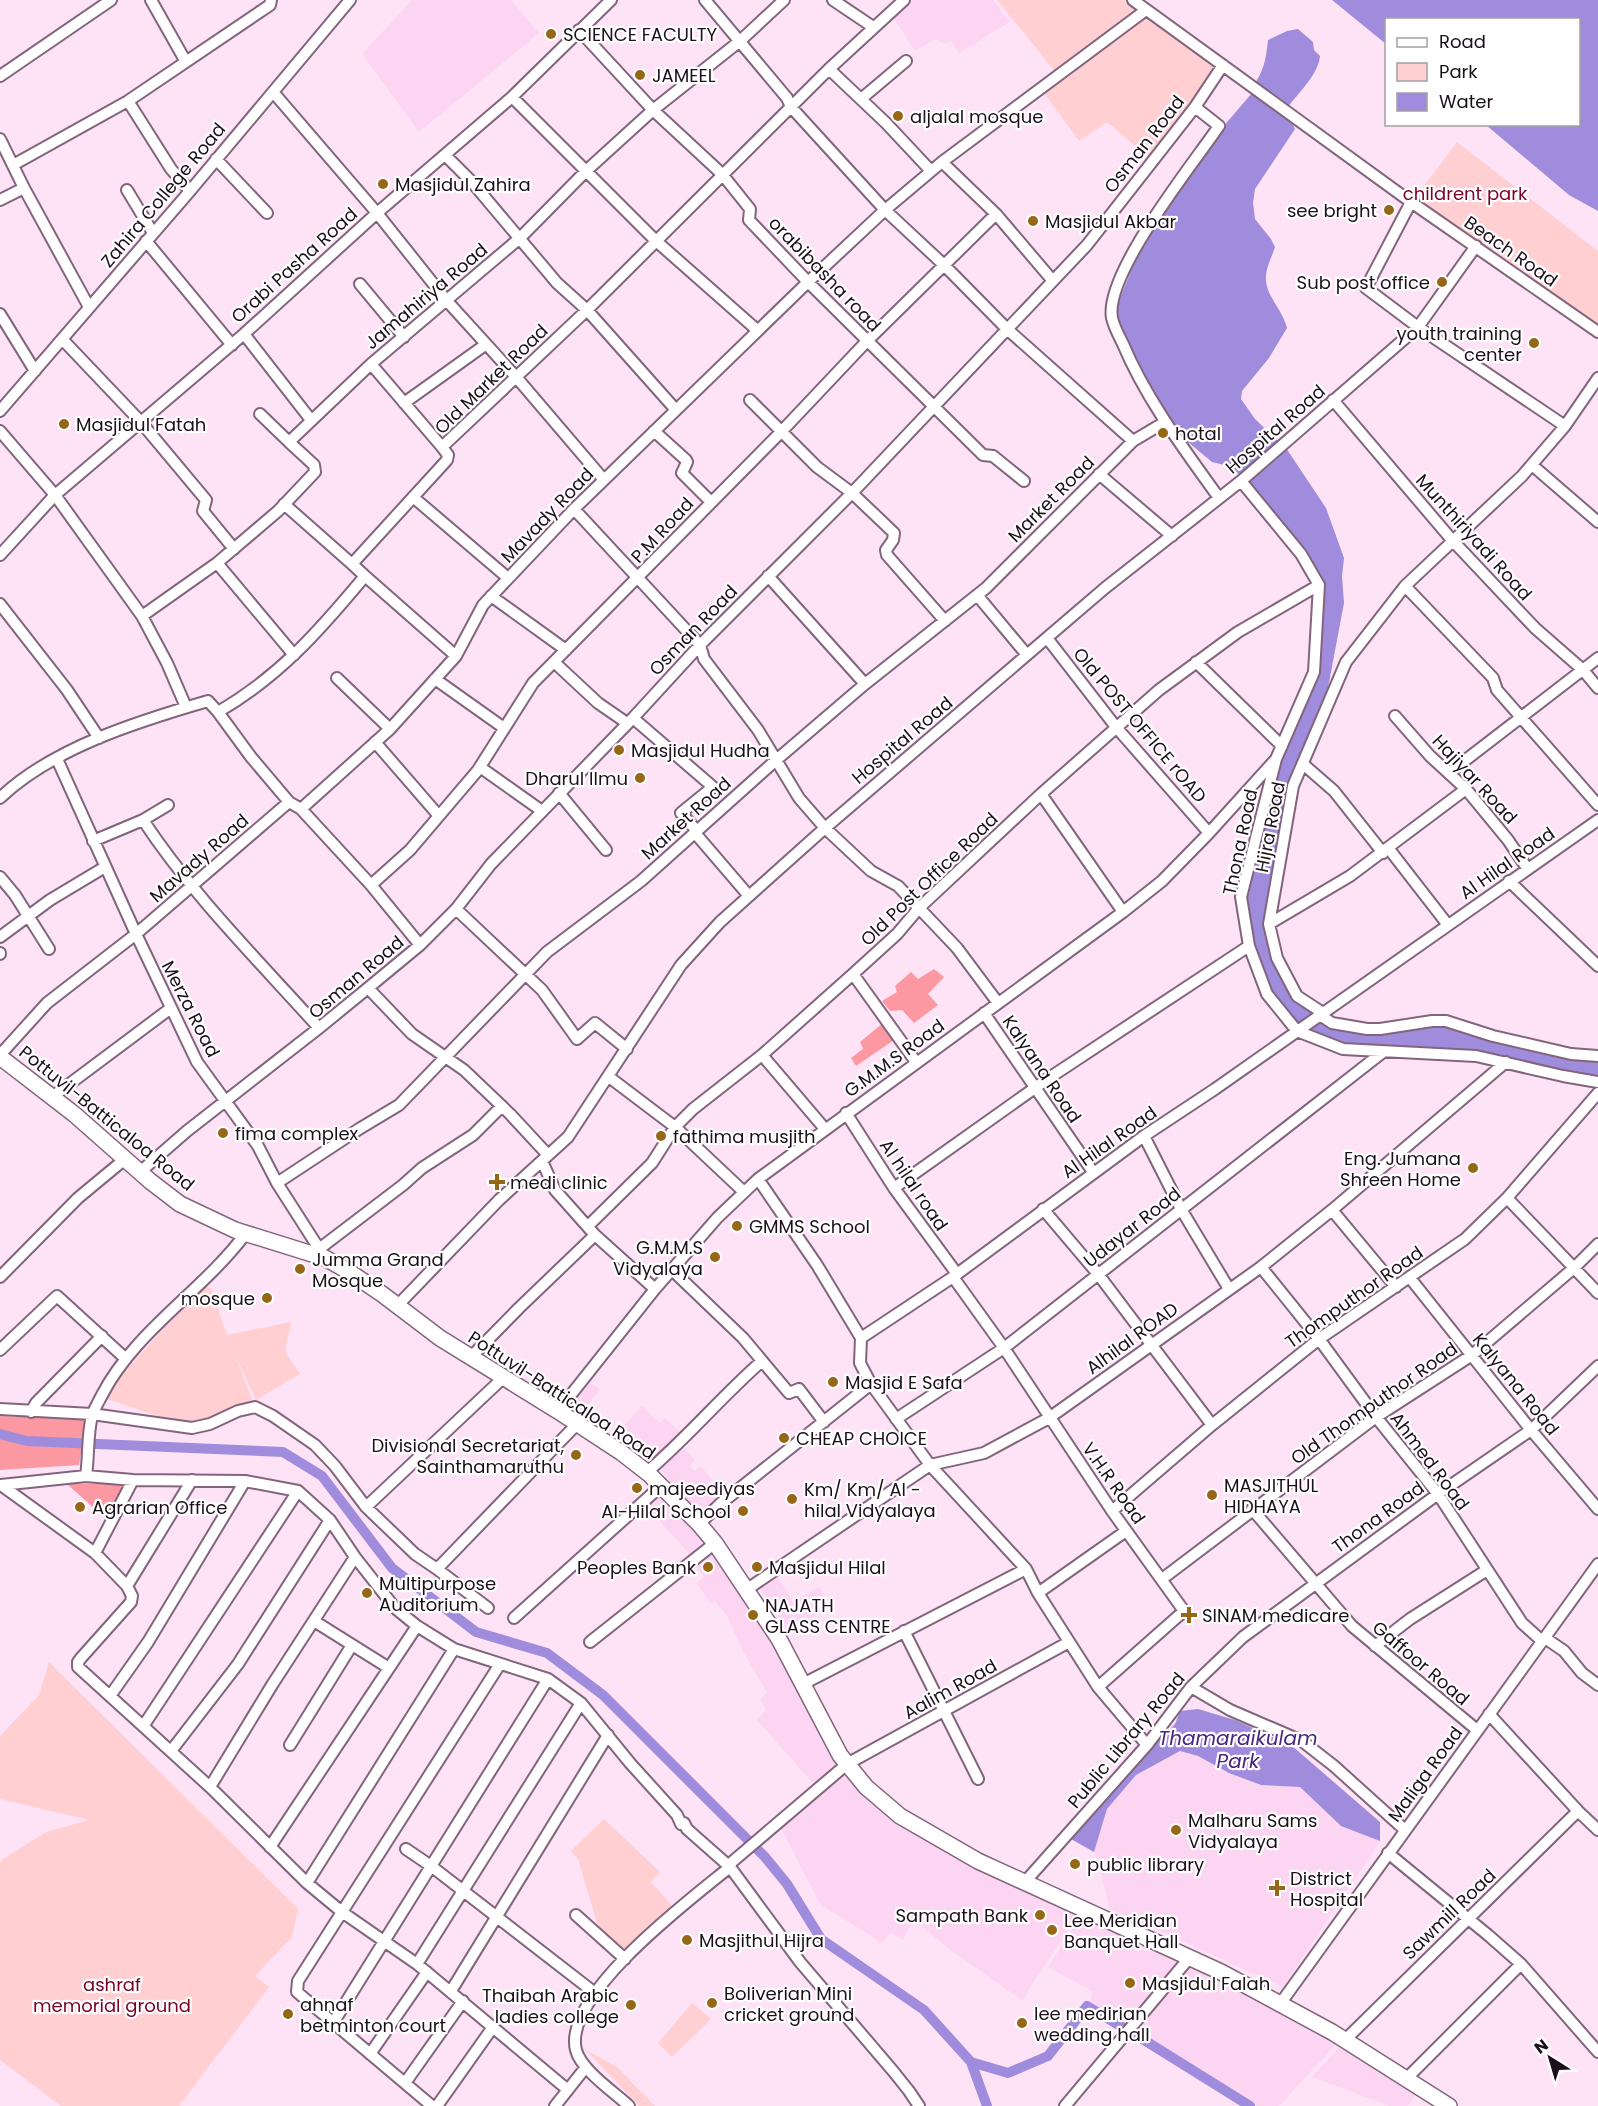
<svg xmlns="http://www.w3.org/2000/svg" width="1598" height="2106" viewBox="0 0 1598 2106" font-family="Poppins,sans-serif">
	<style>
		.built { fill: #fcd5f3 }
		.green { fill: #ffcfd2 }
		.forest { fill: #fb98a2 }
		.water { fill: #9f8cdd }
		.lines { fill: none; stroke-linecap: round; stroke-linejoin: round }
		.canal { stroke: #9f8cdd; stroke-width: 10 }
		.minor-casing { stroke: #82657c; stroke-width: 14 }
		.highway-casing { stroke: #82657c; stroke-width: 18 }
		.minor { stroke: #fff; stroke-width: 10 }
		.highway { stroke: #fff; stroke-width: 15 }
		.poi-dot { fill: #976718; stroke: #fff; stroke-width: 2 }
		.labels { text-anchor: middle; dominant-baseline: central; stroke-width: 4.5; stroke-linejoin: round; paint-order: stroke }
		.poi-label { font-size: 18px; fill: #1b1019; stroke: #fff; text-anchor: start }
		.street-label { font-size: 18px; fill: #1b1019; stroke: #fff }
		.park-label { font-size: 18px; fill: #7b0027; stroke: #fff }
		.water-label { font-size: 20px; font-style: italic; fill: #472684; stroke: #fff }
	</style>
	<rect width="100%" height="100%" fill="#fee3f7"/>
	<path class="built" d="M412 0H511L539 33 419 132 362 54Z
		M913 0H993L1010 22 959 53 951 41 944 44 936 39 915 51 893 17Z
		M587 1379 600 1390 580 1414 567 1403Z
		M642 1406 659 1423 665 1418 685 1437 652 1470 615 1434Z
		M681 1445 695 1460 690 1466 694 1471 701 1466 712 1480 705 1486 720 1504 701 1519 658 1466Z
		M660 1490 709 1544 692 1557 644 1504Z
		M713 1549 761 1619 841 1766 818 1789 757 1720 766 1710 760 1699 767 1693 744 1653 727 1616 715 1601 711 1604 696 1583 704 1577 694 1564Z
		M777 1576 793 1602 819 1587 824 1595 815 1601 822 1612 787 1633 759 1587Z
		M1180 1751 1198 1756 1229 1773 1261 1785 1300 1787 1341 1826 1380 1841 1283 1987 1109 1908 1098 1860 1094 1852 1107 1809 1136 1775Z
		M847 1771 857 1786 1079 1914 1033 1983 1023 2001 949 1949 914 1920 903 1940 890 1933 882 1943 820 1904 781 1828Z
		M1081 1915 1179 1961 1126 2025 1089 2002 1093 1992 1048 1967Z
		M1191 1964 1338 2042 1279 2106H1257L1136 2032Z
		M1341 2045 1418 2091 1408 2106H1389L1312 2077Z"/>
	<path class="green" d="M997 0H1128L1223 65 1153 161 1107 122 1079 141 1044 93 1058 75Z
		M1457 142 1598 251V332L1414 199Z
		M202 1286 211 1288 227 1335 291 1322 285 1351 300 1374 256 1400 234 1352 253 1402 192 1428 102 1397Z
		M49 1662 298 1909 292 1937 255 1976 269 1987 179 2106H61L0 2060V1863L3 1859 46 1832 89 1820 0 1799V1736L39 1695Z
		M604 1819 660 1872 651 1882 673 1907 625 1949 603 1933 597 1923 578 1859 571 1851Z
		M692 2003 711 2019 672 2057 658 2043Z
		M586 2050 617 2067 655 2106H639Z"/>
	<path class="forest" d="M934 969 944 977 928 994 938 1005 914 1023 902 1010 890 1011 882 1001 897 992 895 986 911 972 918 979Z
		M883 1023 894 1040 856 1066 851 1058 863 1049 860 1042Z
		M0 1416 87 1419 79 1465 0 1470Z
		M127 1483 106 1519 67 1484Z"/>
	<path class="water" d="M1332 0H1598V211L1569 195 1486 125 1578 124V20H1386V44Z
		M1298 29 1313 42 1314 50 1320 56C1318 75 1299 92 1288 107L1253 86C1264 71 1266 59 1268 40L1287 31Z
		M1252 93 1288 114 1295 129 1255 189 1253 203 1255 219 1271 239 1275 247C1272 256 1267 266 1266 275 1264 295 1282 308 1287 328L1269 358 1242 391 1241 399 1255 419 1278 441 1240 475 1229 466 1212 462 1182 437 1168 415 1162 411 1112 318 1141 246 1198 156Z
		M1286 448 1326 508 1344 558 1342 576 1344 603 1328 688 1303 764 1287 782 1288 817 1272 880 1277 958 1303 1005 1350 1026 1432 1021 1598 1056V1082L1501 1062 1343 1049 1294 1028 1269 997 1249 946 1242 901 1276 759 1313 685 1319 585 1248 482Z
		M1198 1709 1235 1720 1291 1745 1380 1822V1841L1341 1826 1300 1787 1261 1785 1229 1773 1198 1756 1180 1751 1136 1775 1107 1809 1094 1852 1071 1839 1142 1756 1175 1724 1180 1711Z"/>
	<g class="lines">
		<path class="canal" d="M0 1434 27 1441 283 1452 322 1476 392 1568 476 1632 547 1653 603 1695 765 1857 787 1884 821 1939 924 2010 971 2062 987 2106
			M1136 2035 1250 2106
			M971 2062 1008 2073 1048 2056 1087 2006 1122 2027"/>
		<defs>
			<path id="minor" d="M151 0 186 62
				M705 0 787 98 791 107 885 210 944 265 1007 329 1133 441
				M833 0 873 27
				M1133 0 1411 202 1598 332
				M579 30 653 110 722 174 750 209 749 220 808 282 983 455 993 456 1024 481
				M829 69 886 123 931 171
				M0 76 111 0
				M273 92 377 213 447 301 517 378 604 480
				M512 97 655 240 757 330
				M861 99 906 61
				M128 101 171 169 190 191
				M1195 107 1219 126C1193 164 1104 274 1112 318 1114 327 1119 336 1123 344 1146 399 1184 449 1219 498
				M0 139 24 188 89 307
				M445 155 472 182 557 283 587 310 676 410
				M216 159 267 213
				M942 162 996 214 1053 281
				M13 165 128 101 270 5 271 0
				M127 190 153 233
				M0 200 24 188
				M1411 202 1366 288 1418 327 1565 426
				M146 241 232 345
				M360 284 404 337
				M0 314 35 371
				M244 334 311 420
				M62 339 140 421 206 500 203 511 234 549
				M371 364 442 447
				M750 400 817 467 852 493 894 533 893 540 886 550 887 555 945 621
				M1333 400 1452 540 1535 628 1583 670 1598 688
				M404 403 485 345
				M0 411 190 191 350 0
				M260 414 289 442
				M0 431 55 495 142 616 167 663 186 707
				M654 431 686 460 687 462 682 473 711 502
				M1532 465 1598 522
				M1099 474 1172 536
				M1241 481 1301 554 1319 585 1314 672 1276 759 1241 897 1249 946 1267 994 1297 1031 1343 1049 1476 1056 1563 1076 1598 1082
				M413 497 508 578
				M284 504 352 564
				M574 509 700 645 704 659 758 730 799 798 825 828 871 871 898 886 919 908 957 948 998 1003
				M0 555 55 495 244 334 377 213 512 97 611 0
				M217 563 294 655
				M365 576 456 656
				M768 576 865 684
				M1405 586 1493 678 1497 690 1598 805
				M977 595 1027 655
				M491 596 566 650
				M0 604 67 690 99 738
				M142 616 217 563 278 511 315 472 314 465 289 442 371 364 520 238 586 171 653 110 740 41 784 0
				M1047 638 1116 727 1209 833
				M554 662 598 703 627 723
				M1196 662 1282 746
				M337 678 390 729
				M435 679 504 728
				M218 712 251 757 289 802
				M1395 716 1430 756 1466 789 1508 840 1527 868
				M633 718 713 787 681 813 697 831
				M375 742 439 816
				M57 759 136 934 197 1062 258 1146 277 1183 325 1258
				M1303 764 1334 791 1383 853
				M480 767 542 811
				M1450 772 1598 658
				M559 793 606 850
				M1041 794 1123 912
				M0 798C52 748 139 721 208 701L218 712C280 676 320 630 365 576L352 564 447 460 448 455 442 447 587 310 829 69 904 0
				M301 809 371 885 420 945
				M143 820C193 896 259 961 319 1028
				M695 833 749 896
				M93 841 143 820 168 805
				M1389 849 1448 925
				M0 877 15 895 49 949
				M1509 881 1598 966
				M371 885 410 850 478 770 533 683 781 432 867 341 996 214
				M456 909 542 990 577 1039 595 1023 627 1049
				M1269 924 1350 876 1466 789
				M0 937 50 900 105 867
				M0 953V954
				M853 974 916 1062
				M368 988 412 1034 464 1070 510 1114 548 1155
				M984 1013 1093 1172
				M1323 1013 1297 996 1277 958 1269 924 1293 786 1346 662 1405 586 1522 476 1565 426 1598 378
				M1320 1015 1332 1023 1367 1029H1380L1432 1021H1446L1493 1036 1571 1054 1598 1056
				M0 1055 47 1003 136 934 289 802 301 809 390 729 456 656 483 605 574 509 808 282 885 210 942 162 1146 10
				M762 1055 825 1129
				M609 1077 675 1127 744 1192
				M52 1097 171 1008
				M846 1113 894 1188 957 1274
				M1144 1136 1181 1209 1229 1289
				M542 1161 555 1190 595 1235 655 1289
				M140 1172 187 1131 319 1028 368 988 420 945 456 909 491 864 633 718 700 645 852 493 1087 245 1195 107 1223 65
				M758 1179 817 1265 861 1338
				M277 1183 359 1129 399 1105 547 952 641 881 775 761 865 684 986 588 1133 441 1165 422
				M894 1188 1049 1078 1249 946
				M1507 1198 1598 1293
				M1043 1209 1098 1274 1212 1425
				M1332 1210 1396 1287
				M588 1226 652 1163 675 1127 693 1109 762 1055 853 974 897 934 919 908 1041 794 1159 690 1238 632 1319 585
				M319 1249 403 1185 422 1168 473 1135 502 1106
				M1261 1267 1319 1339 1376 1417 1438 1494 1522 1623 1542 1641
				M672 1270 743 1338 789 1393 799 1389 824 1422
				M0 1277 78 1198 125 1159
				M953 1277 1004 1348 1112 1511 1184 1611 1098 1687
				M1410 1278 1531 1430 1598 1509
				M397 1306 499 1200 568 1137 681 965 720 922 825 828 1105 588 1241 481 1418 327 1476 246
				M0 1350 57 1296 126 1359
				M470 1358 519 1308 595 1235
				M871 1384 930 1465 1026 1569 1038 1593 1098 1687 1147 1745
				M0 1409 92 1414 192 1428 210 1424 238 1411 255 1407 273 1416 315 1445 335 1466 366 1507 415 1554 437 1569 488 1608
				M558 1411 655 1289 718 1217 758 1179 1123 912 1162 881 1209 833 1276 759
				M31 1412 36 1403 102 1336
				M896 1419 1004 1348 1383 1052
				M647 1472C688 1437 722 1396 762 1361
				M86 1476C89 1456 87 1435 92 1416 94 1409 99 1401 102 1395 135 1331 204 1290 246 1233
				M1 1485 86 1476 133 1480 245 1481 298 1491 330 1520 355 1557 395 1608 417 1626 454 1649 548 1679 581 1703 630 1763 677 1815 681 1824 684 1823 687 1829 730 1867 800 1962 893 2071 909 2091 919 2106
				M1 1485 95 1553 127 1586 132 1596 131 1602 81 1658 78 1662V1667L210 1787 307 1883 342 1912 298 1981 297 1992 432 2106
				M366 1507 503 1378
				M1252 1509 1352 1626 1477 1730
				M1112 1511 1212 1425 1319 1339 1465 1239 1507 1198 1598 1093
				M699 1524 720 1504 871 1384 860 1363 861 1338 953 1277 1144 1136 1215 1089 1598 820
				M95 1553 133 1480
				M437 1569 577 1424
				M1162 1579 1376 1417 1472 1355 1574 1268 1598 1244
				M127 1586 192 1480
				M746 1590 930 1465 984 1453 1049 1418 1261 1267 1332 1210 1506 1062
				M1038 1593 1126 1531
				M514 1618 662 1485
				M314 1621 389 1668
				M904 1631 978 1779
				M1545 1638 1564 1651 1582 1673 1598 1685
				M590 1642 715 1543
				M1375 1646 1410 1619 1487 1570
				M500 1664 342 1912 417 1964 568 2090
				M803 1684 1026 1569
				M1191 1687 1230 1710 1302 1741 1334 1766 1405 1830
				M110 1696 148 1642 245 1481
				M1489 1714 1578 1811 1598 1830
				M144 1725 298 1491
				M290 1745 352 1645
				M171 1751 238 1664 330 1520
				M210 1787 272 1685 355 1557
				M270 1847 417 1626
				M406 1849 431 1866 595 1993
				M1388 1853 1488 1935 1521 1964 1598 2052
				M307 1883 454 1649
				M1024 1883 1147 1745 1191 1687 1243 1637 1438 1494 1531 1430 1598 1366
				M576 1915 625 1959
				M417 1964 581 1703
				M451 1991 608 1735
				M1280 2004 1598 1564
				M333 2023 548 1679
				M1345 2040 1578 1811
				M370 2054 427 1972
				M1406 2079 1521 1964
				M405 2083 463 2001
				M437 2106 493 2027
				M555 2106 586 2067
				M629 2106C614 2092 581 2070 576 2050 562 1995 691 1899 730 1867L732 1862 847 1764 1069 1642
				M1065 2106 1190 1957"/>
			<path id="highway" d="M0 1057 74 1114 150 1181 180 1204 235 1230 325 1258 348 1271 382 1294 440 1338 558 1411 622 1453 649 1474 699 1524 715 1543 779 1639 840 1755 866 1787 900 1816 978 1861 1221 1972 1332 2032 1449 2106"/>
		</defs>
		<use href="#minor" class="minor-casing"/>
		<use href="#highway" class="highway-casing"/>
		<use href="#minor" class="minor"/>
		<use href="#highway" class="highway"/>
	</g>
	<g class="poi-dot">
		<circle cx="551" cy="34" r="6"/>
		<circle cx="640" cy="75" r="6"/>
		<circle cx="898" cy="116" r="6"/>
		<circle cx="383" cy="184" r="6"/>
		<circle cx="1389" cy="210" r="6"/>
		<circle cx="1033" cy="221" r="6"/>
		<circle cx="1442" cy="282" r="6"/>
		<circle cx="1534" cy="343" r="6"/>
		<circle cx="64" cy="424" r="6"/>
		<circle cx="1163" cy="433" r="6"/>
		<circle cx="619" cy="750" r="6"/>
		<circle cx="640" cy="778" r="6"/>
		<circle cx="223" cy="1133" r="6"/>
		<circle cx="661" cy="1136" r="6"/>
		<circle cx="1473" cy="1168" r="6"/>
		<path d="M494 1173h6v6h6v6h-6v6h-6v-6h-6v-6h6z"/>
		<circle cx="737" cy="1226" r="6"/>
		<circle cx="715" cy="1257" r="6"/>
		<circle cx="300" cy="1269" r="6"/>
		<circle cx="267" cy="1298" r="6"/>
		<circle cx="833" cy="1382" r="6"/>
		<circle cx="784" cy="1438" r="6"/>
		<circle cx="576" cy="1455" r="6"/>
		<circle cx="637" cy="1488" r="6"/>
		<circle cx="1212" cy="1495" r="6"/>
		<circle cx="792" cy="1499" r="6"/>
		<circle cx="80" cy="1507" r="6"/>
		<circle cx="743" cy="1511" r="6"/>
		<circle cx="708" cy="1567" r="6"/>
		<circle cx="757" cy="1567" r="6"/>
		<circle cx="367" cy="1593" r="6"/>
		<circle cx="753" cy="1615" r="6"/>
		<path d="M1186 1606h6v6h6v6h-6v6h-6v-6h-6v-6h6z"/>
		<circle cx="1176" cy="1830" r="6"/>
		<circle cx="1075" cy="1864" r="6"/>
		<path d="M1274 1879h6v6h6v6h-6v6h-6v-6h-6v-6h6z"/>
		<circle cx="1040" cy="1915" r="6"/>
		<circle cx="1052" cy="1930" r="6"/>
		<circle cx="687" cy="1940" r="6"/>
		<circle cx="1130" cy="1983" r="6"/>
		<circle cx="712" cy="2003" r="6"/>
		<circle cx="631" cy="2005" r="6"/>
		<circle cx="288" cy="2014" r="6"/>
		<circle cx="1022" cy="2023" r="6"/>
	</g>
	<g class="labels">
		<g class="poi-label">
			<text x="563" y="34">SCIENCE FACULTY</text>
			<text x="652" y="75">JAMEEL</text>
			<text x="910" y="116">aljalal mosque</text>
			<text x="395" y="184">Masjidul Zahira</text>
			<text x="1377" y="210" text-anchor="end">see bright</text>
			<text x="1045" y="221">Masjidul Akbar</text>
			<text x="1430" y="282" text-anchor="end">Sub post office</text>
			<text x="1522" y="333" text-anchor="end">youth training<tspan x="1522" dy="21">center</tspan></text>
			<text x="76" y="424">Masjidul Fatah</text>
			<text x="1175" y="433">hotal</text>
			<text x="631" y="750">Masjidul Hudha</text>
			<text x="628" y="778" text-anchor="end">Dharul Ilmu</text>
			<text x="235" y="1133">fima complex</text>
			<text x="673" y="1136">fathima musjith</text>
			<text x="1461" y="1158" text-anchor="end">Eng. Jumana<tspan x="1461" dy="21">Shreen Home</tspan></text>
			<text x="510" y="1182">medi clinic</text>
			<text x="749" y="1226">GMMS School</text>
			<text x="703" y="1247" text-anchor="end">G.M.M.S<tspan x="703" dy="21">Vidyalaya</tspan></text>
			<text x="312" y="1259">Jumma Grand<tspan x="312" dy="21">Mosque</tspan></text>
			<text x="255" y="1298" text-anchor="end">mosque</text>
			<text x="845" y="1382">Masjid E Safa</text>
			<text x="796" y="1438">CHEAP CHOICE</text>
			<text x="564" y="1445" text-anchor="end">Divisional Secretariat,<tspan x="564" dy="21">Sainthamaruthu</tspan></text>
			<text x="1224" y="1485">MASJITHUL<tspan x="1224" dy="21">HIDHAYA</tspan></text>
			<text x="649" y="1488">majeediyas</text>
			<text x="804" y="1489">Km/ Km/ Al -<tspan x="804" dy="21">hilal Vidyalaya</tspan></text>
			<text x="92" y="1507">Agrarian Office</text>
			<text x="731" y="1511" text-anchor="end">Al-Hilal School</text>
			<text x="696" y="1567" text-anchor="end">Peoples Bank</text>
			<text x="769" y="1567">Masjidul Hilal</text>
			<text x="379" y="1583">Multipurpose<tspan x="379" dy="21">Auditorium</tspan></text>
			<text x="765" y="1605">NAJATH<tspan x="765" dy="21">GLASS CENTRE</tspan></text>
			<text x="1202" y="1615">SINAM medicare</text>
			<text x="1188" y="1820">Malharu Sams<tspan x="1188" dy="21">Vidyalaya</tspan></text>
			<text x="1087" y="1864">public library</text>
			<text x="1290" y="1878">District<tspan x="1290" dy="21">Hospital</tspan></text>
			<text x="1028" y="1915" text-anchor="end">Sampath Bank</text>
			<text x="1064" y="1920">Lee Meridian<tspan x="1064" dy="21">Banquet Hall</tspan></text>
			<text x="699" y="1940">Masjithul Hijra</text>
			<text x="1142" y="1983">Masjidul Falah</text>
			<text x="724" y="1993">Boliverian Mini<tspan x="724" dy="21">cricket ground</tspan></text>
			<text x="619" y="1995" text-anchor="end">Thaibah Arabic<tspan x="619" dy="21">ladies college</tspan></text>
			<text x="300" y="2004">ahnaf<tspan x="300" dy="21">betminton court</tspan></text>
			<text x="1034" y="2013">lee medirian<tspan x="1034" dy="21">wedding hall</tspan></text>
		</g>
		<g class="street-label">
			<text transform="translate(1144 144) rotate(-52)">Osman Road</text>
			<text transform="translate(163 195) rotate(-50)">Zahira College Road</text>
			<text transform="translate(1511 251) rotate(35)">Beach Road</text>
			<text transform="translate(294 265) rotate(-42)">Orabi Pasha Road</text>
			<text transform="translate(825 274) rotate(46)">orabibasha road</text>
			<text transform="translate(426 296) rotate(-40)">Jamahiriya Road</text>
			<text transform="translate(491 379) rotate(-44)">Old Market Road</text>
			<text transform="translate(1275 429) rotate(-41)">Hospital Road</text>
			<text transform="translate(1051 499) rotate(-45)">Market Road</text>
			<text transform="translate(547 515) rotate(-46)">Mavady Road</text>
			<text transform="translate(662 530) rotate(-47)">P.M Road</text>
			<text transform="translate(1474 537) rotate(48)">Munthiriyadi Road</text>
			<text transform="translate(693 630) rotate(-46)">Osman Road</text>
			<text transform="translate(1140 725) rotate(50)">Old POST OFFICE rOAD</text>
			<text transform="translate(902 740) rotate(-40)">Hospital Road</text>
			<text transform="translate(1475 779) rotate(47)">Hajiyar Road</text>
			<text transform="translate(686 818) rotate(-42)">Market Road</text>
			<text transform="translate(1270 827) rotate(-79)">Hijra Road</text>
			<text transform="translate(1240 842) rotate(-78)">Thona Road</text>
			<text transform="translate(199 858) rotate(-41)">Mavady Road</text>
			<text transform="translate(1507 863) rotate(-35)">Al Hilal Road</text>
			<text transform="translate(929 879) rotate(-44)">Old Post Office Road</text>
			<text transform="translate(356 977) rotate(-40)">Osman Road</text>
			<text transform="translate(191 1009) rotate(63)">Merza Road</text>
			<text transform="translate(894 1058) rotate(-36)">G.M.M.S Road</text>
			<text transform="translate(1042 1069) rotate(56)">Kalyana Road</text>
			<text transform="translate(107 1118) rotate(39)">Pottuvil-Batticaloa Road</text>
			<text transform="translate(1109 1142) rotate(-35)">Al Hilal Road</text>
			<text transform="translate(914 1185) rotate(56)">Al hilal road</text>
			<text transform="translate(1132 1227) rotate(-38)">Udayar Road</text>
			<text transform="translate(1354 1297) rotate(-35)">Thomputhor Road</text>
			<text transform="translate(1132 1338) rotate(-36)">Alhilal ROAD</text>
			<text transform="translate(1516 1384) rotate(51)">Kalyana Road</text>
			<text transform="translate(562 1395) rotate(33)">Pottuvil-Batticaloa Road</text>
			<text transform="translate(1374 1403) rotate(-35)">Old Thomputhor Road</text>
			<text transform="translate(1430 1461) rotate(53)">Ahmed Road</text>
			<text transform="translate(1114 1483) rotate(55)">V.H.R Road</text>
			<text transform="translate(1378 1517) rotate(-36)">Thona Road</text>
			<text transform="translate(1421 1663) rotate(40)">Gaffoor Road</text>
			<text transform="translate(950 1689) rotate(-29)">Aalim Road</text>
			<text transform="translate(1126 1740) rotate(-50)">Public Library Road</text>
			<text transform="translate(1425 1774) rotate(-54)">Maliga Road</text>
			<text transform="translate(1449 1914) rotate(-44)">Sawmill Road</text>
		</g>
		<g class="park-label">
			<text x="1465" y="193">childrent park</text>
			<text x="112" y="1984">ashraf<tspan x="112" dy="21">memorial ground</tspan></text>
		</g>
		<g class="water-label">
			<text x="1238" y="1738">Thamaraikulam<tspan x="1238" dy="23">Park</tspan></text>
		</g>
	</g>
	<rect x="1385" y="18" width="195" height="108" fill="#ffffff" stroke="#a49fa3" stroke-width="1.5"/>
	<rect x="1397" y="38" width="30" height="9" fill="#ffffff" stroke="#a49fa3" stroke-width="1.5"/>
	<text x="1439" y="48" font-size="18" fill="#1b1019">Road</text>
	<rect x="1397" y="63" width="30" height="18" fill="#ffcfd2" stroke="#a49fa3" stroke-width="1.5"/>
	<text x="1439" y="78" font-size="18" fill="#1b1019">Park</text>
	<rect x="1397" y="93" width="30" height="18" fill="#9f8cdd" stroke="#a49fa3" stroke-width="1.5"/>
	<text x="1439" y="108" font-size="18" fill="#1b1019">Water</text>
	<g transform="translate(1550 2058) rotate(323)" stroke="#ffffff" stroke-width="4.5" paint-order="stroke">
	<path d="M0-4.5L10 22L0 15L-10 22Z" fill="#1b1019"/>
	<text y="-9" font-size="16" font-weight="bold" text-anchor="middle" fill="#1b1019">N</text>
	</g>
</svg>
